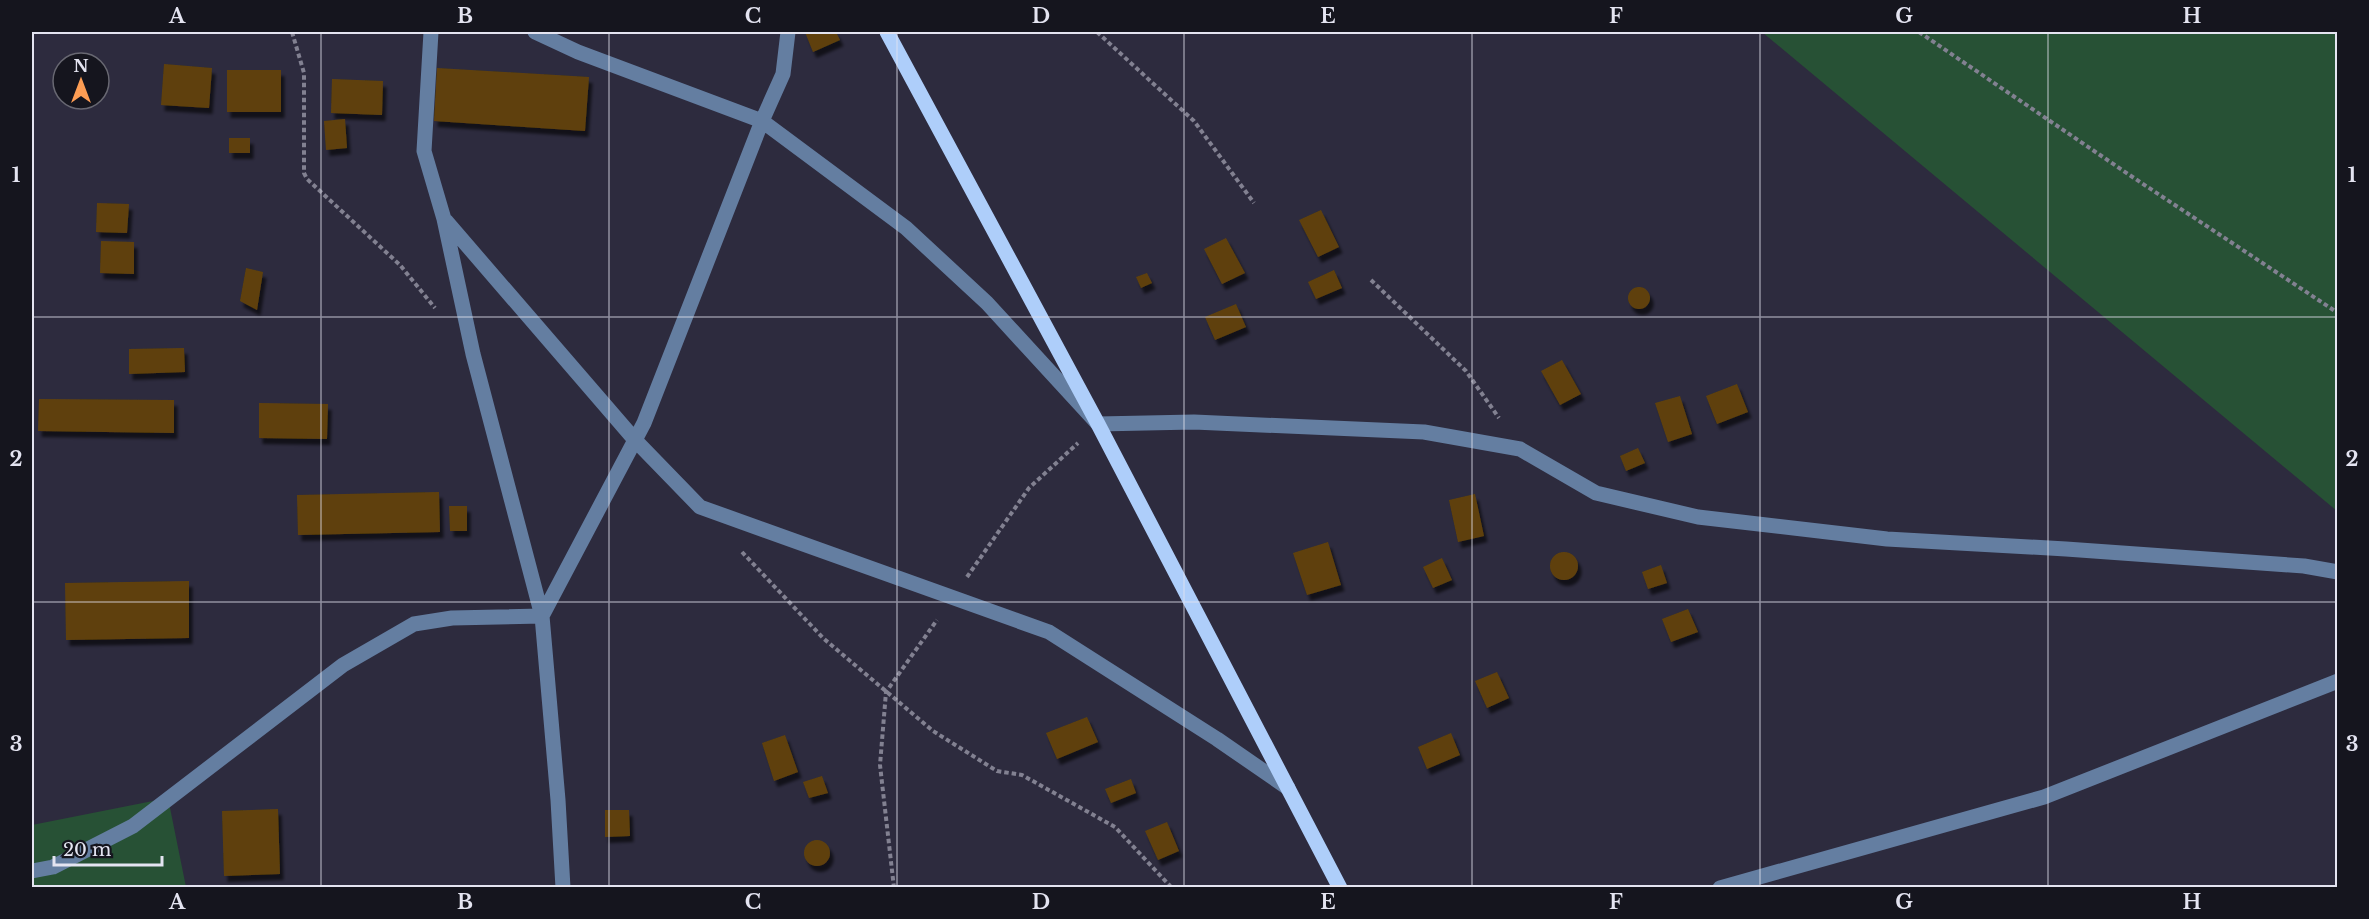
<svg xmlns="http://www.w3.org/2000/svg" width="2369" height="919" viewBox="0 0 2369 919" font-family="'Libre Baskerville',serif">
	<style>
		.green { fill: #275135 }
		.building { fill: #5f410a; filter: url(#shadow) }
		.lines { fill: none; stroke-linecap: round; stroke-linejoin: round }
		.path { stroke: #828191; stroke-width: 4; stroke-dasharray: 4.5 3; stroke-linecap: butt }
		.minor { stroke: #647ea1; stroke-width: 15 }
		.major { stroke: #aecefa; stroke-width: 15 }
		.grid { fill: none; stroke: #e4e4f1; stroke-width: 1.5; stroke-opacity: 0.55 }
		.neatline { fill: none; stroke: #e4e4f1; stroke-width: 2 }
		.grid-label { font-size: 20px; text-anchor: middle; font-weight: bold; fill: #e4e4f1 }
	</style>
	<defs>
		<filter id="shadow"><feDropShadow dx="3.5" dy="6" stdDeviation="1.5" flood-color="#0009"/></filter>
	</defs>
	<rect width="100%" height="100%" fill="#2d2b3e"/>
	<path class="green" d="M1762 32H2337V511Z
		M168 798 186 887 32 888V825Z"/>
	<path class="building" d="M805 32H836L840 40 813 52Z
		M164 64 212 68 209 108 161 105Z
		M437 68 589 77 585 131 434 121Z
		M227 70H281V112H227Z
		M332 79 383 81 382 115 331 113Z
		M345 119 347 148 326 150 324 121Z
		M229 138H250V153H229Z
		M97 203 129 204 127 233 96 232Z
		M1321 210 1339 247 1318 257 1299 220Z
		M1226 238 1245 273 1222 284 1204 249Z
		M101 241 134 242V274L100 273Z
		M246 268 263 272 257 310 240 301Z
		M1334 270 1342 288 1316 299 1308 282Z
		M1147 273 1152 283 1141 288 1136 277Z
		M1628 298a11 11 0 1 1 22 0a11 11 0 1 1-22 0Z
		M1236 304 1246 327 1215 340 1205 317Z
		M184 348 185 372 129 374V349Z
		M1562 360 1581 394 1560 405 1541 371Z
		M1737 384 1748 412 1717 424 1706 396Z
		M1680 396 1692 434 1668 442 1655 403Z
		M39 399 174 400V433L38 431Z
		M259 403 328 404 327 439 259 438Z
		M1638 448 1645 463 1626 471 1620 456Z
		M439 492 440 532 298 535 297 495Z
		M1475 494 1484 536 1458 542 1449 500Z
		M449 506H467V531H450Z
		M1328 542 1341 585 1307 595 1293 553Z
		M1550 566a14 14 0 1 1 28 0a14 14 0 1 1-28 0Z
		M1442 558 1452 580 1433 588 1423 567Z
		M1661 565 1667 583 1648 589 1642 572Z
		M189 581V638L66 640 65 583Z
		M1688 609 1698 632 1671 642 1662 619Z
		M1497 672 1509 698 1487 708 1475 681Z
		M1087 717 1098 742 1057 759 1046 733Z
		M1451 733 1460 755 1427 769 1418 747Z
		M785 735 798 772 774 781 762 743Z
		M822 776 828 793 809 798 803 782Z
		M1131 779 1136 793 1111 803 1105 789Z
		M278 809 280 874 224 876 222 811Z
		M605 810H629L630 836 605 837Z
		M1167 822 1179 851 1158 860 1145 831Z
		M804 853a13 13 0 1 1 26 0a13 13 0 1 1-26 0Z"/>
	<g class="lines">
		<path class="path" d="M292 32 304 73V173L307 179 400 265 435 308
			M1097 32 1194 121 1254 203
			M1919 32 2128 174 2338 313
			M1371 280 1466 371 1499 418
			M742 552 823 638 933 731 997 771 1022 775 1115 827 1172 888
			M967 577 1029 488 1078 443
			M894 888 880 765 886 692 937 620"/>
		<path class="minor" d="M535 32 578 52 762 121 906 228 987 303 1098 424 1194 422 1424 432 1520 449 1596 493 1698 517 1887 539 2066 549 2304 566 2338 572
			M446 221 635 440 700 507 1049 632 1217 739 1288 788
			M32 871 53 867 133 826 343 665 414 624 452 618 542 616 473 354 444 219 424 151 431 32
			M563 888 558 800 542 616 644 423 762 121 783 74 788 32
			M1720 888 2044 797 2338 681"/>
		<path class="major" d="M887 32 1098 424 1340 888"/>
	</g>
	<path class="grid" d="M321 32V888M609 32V888M897 32V888M1184 32V888M1472 32V888M1760 32V888M2048 32V888M32 317H2338M32 602H2338"/>
	<rect width="2369" height="919" fill="none" stroke="#15151e" stroke-width="66"/>
	<g transform="translate(81 81)"><circle r="28" fill="#15151e" stroke="#686872" stroke-width="1.5"/>
	<path d="M0-4.5L10 22L0 15L-10 22Z" fill="#fd9d54"/>
	<text y="-9" font-size="16" font-weight="bold" text-anchor="middle" fill="#e4e4f1">N</text>
	</g>
	<path d="M54 856v9h108v-9" fill="none" stroke="#e4e4f1" stroke-width="3"/>
	<text x="63" y="856" font-size="18" fill="#e4e4f1" stroke="#15151e" stroke-width="4.5" paint-order="stroke">20 m</text>
	<rect x="33" y="33" width="2303" height="853" class="neatline"/>
	<g class="grid-label">
		<text x="177" y="23">A</text>
		<text x="465" y="23">B</text>
		<text x="753" y="23">C</text>
		<text x="1041" y="23">D</text>
		<text x="1328" y="23">E</text>
		<text x="1616" y="23">F</text>
		<text x="1904" y="23">G</text>
		<text x="2192" y="23">H</text>
		<text x="16" y="182">1</text>
		<text x="2352" y="182">1</text>
		<text x="16" y="466">2</text>
		<text x="2352" y="466">2</text>
		<text x="16" y="751">3</text>
		<text x="2352" y="751">3</text>
		<text x="177" y="909">A</text>
		<text x="465" y="909">B</text>
		<text x="753" y="909">C</text>
		<text x="1041" y="909">D</text>
		<text x="1328" y="909">E</text>
		<text x="1616" y="909">F</text>
		<text x="1904" y="909">G</text>
		<text x="2192" y="909">H</text>
	</g>
</svg>
